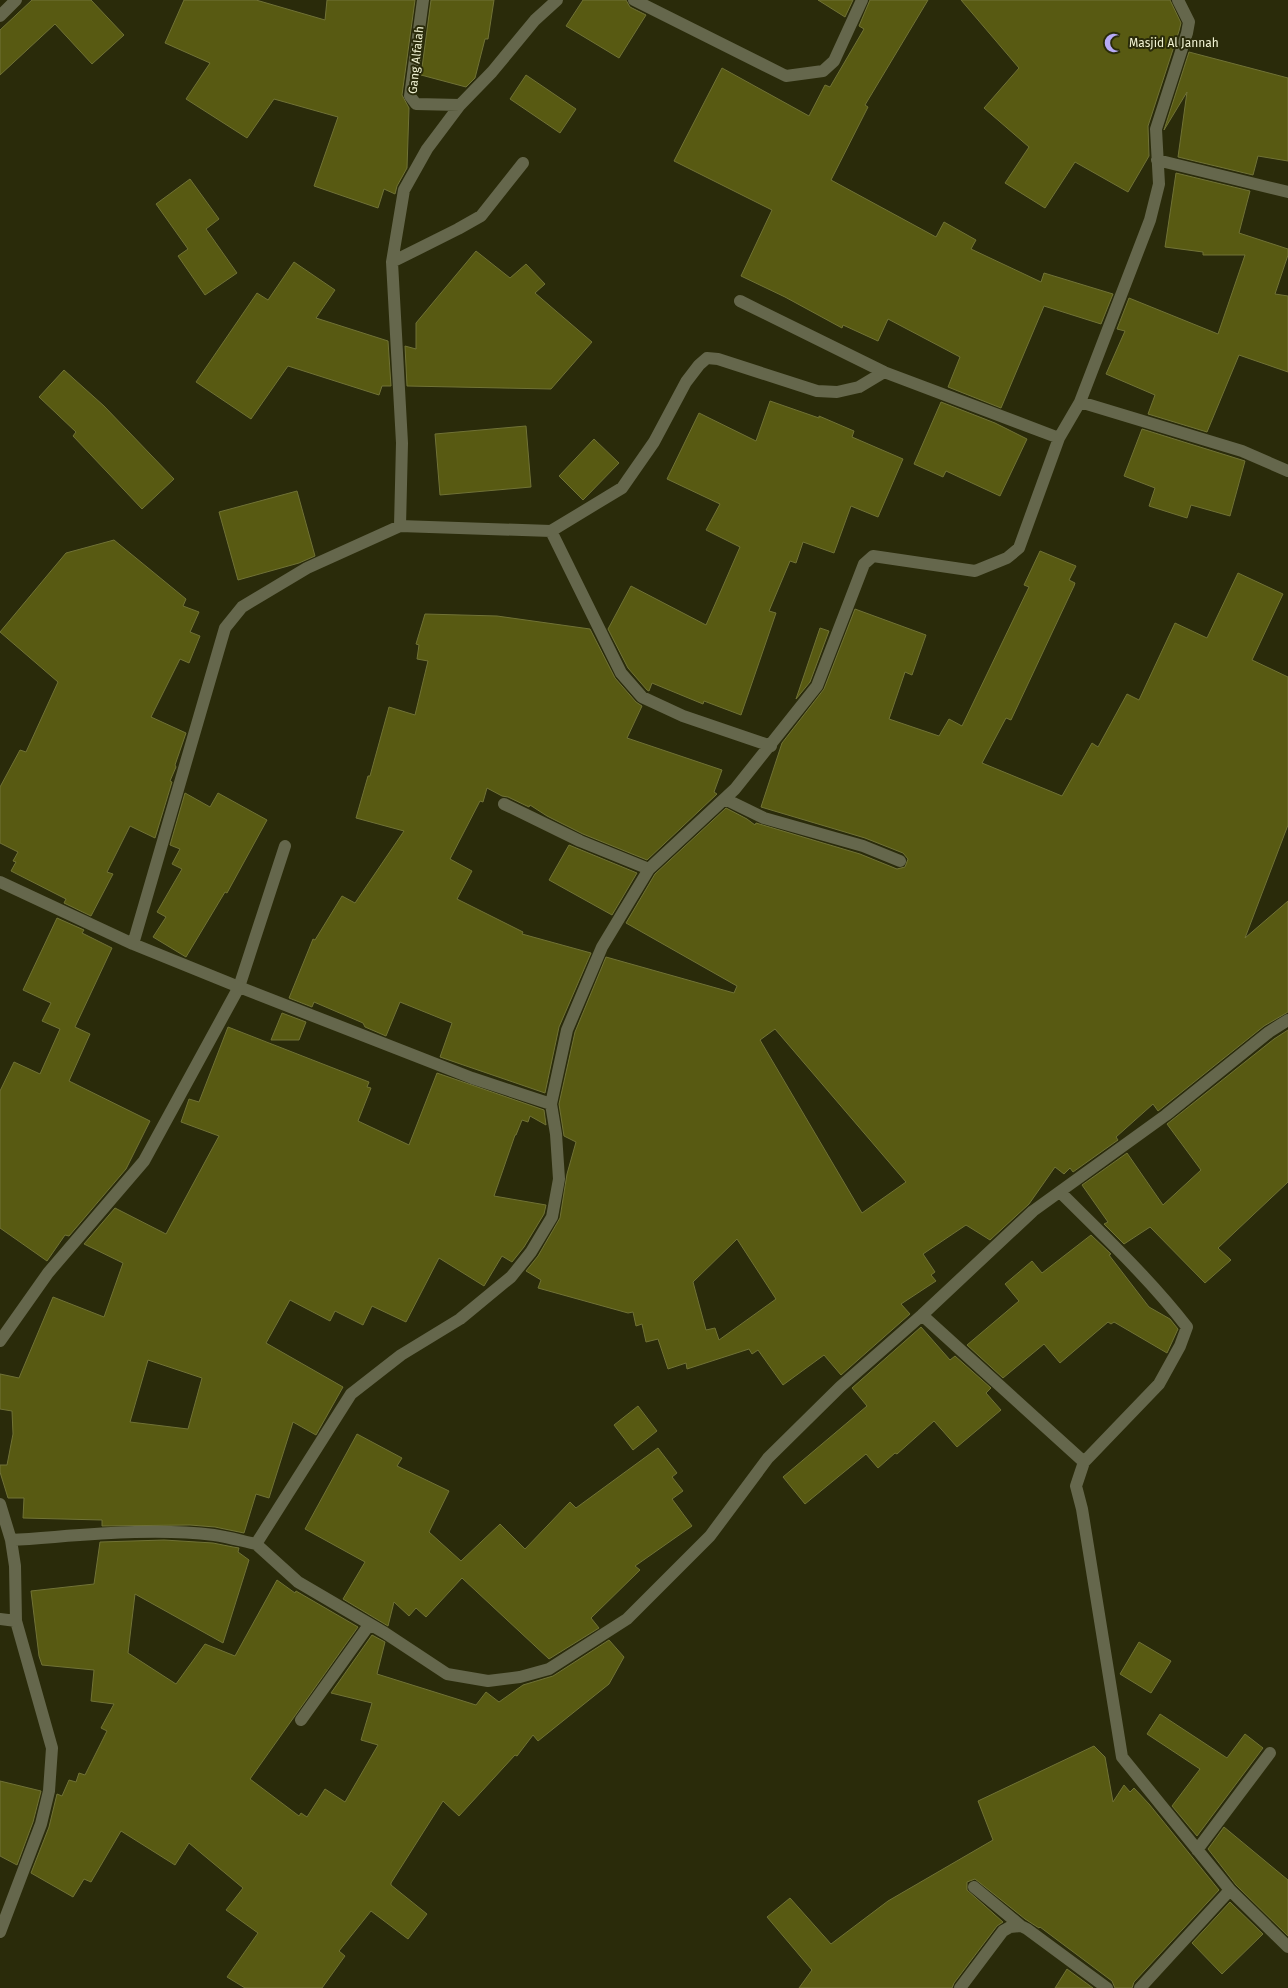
<svg xmlns="http://www.w3.org/2000/svg" width="1288" height="1988" viewBox="0 0 1288 1988" font-family="'Fira Sans',sans-serif">
	<style>
		.building { fill: #585a12; stroke: #707236; fill-rule: evenodd }
		.lines { fill: none; stroke-linecap: round; stroke-linejoin: round }
		.lane { stroke: #65674c; stroke-width: 12 }
		.street { stroke: #65674c; stroke-width: 12 }
		.labels { text-anchor: middle; dominant-baseline: central; stroke-width: 4; stroke-linejoin: round; paint-order: stroke }
		.poi-label { font-size: 12px; fill: #f0f2d3; stroke: #2a2b0a; text-anchor: start }
		.street-label { font-size: 12px; fill: #f0f2d3; stroke: #2a2b0a }
	</style>
	<rect width="100%" height="100%" fill="#2a2b0a"/>
	<path class="building" d="M32 0H91L124 35 92 64 55 24 0 75V30Z
		M184 0H256L325 20 327 0H415L402 95 409 108 407 168 397 186 395 194 384 189 378 208 314 186 338 117 274 99 247 138 186 99 210 63 165 43Z
		M431 0H494L488 39H485L475 78 466 87 421 75Z
		M583 0H626L630 7 646 15 619 58 566 26Z
		M818 0H853L845 17Z
		M870 0H928L865 105 868 107 831 180 936 237 944 222 976 240 971 249 1041 282 1044 273 1113 294 1101 324 1044 306 1001 408 948 387 960 357 888 319 878 341 843 325 842 328 785 297 741 276 772 210 674 161 722 68 809 116 825 85 830 87 864 29 859 26Z
		M961 0H1170L1181 23 1179 31 1148 126 1149 156 1128 192 1075 162 1045 208 1005 183 1029 147 984 108 1019 68Z
		M1189 52 1288 78V161L1258 156 1253 175 1178 157 1187 92 1164 130Z
		M526 75 576 109 560 133 510 99Z
		M1176 173 1250 191 1239 233 1288 249V255L1275 294 1288 296V372L1239 355 1207 432 1148 414 1155 395 1106 374 1125 331 1117 329 1129 298 1218 334 1245 255H1203V252L1165 247Z
		M190 179 219 219 206 229 237 273 205 295 178 256 188 249 156 204Z
		M476 251 510 278 526 264 545 284 535 293 592 342 551 389 407 386 405 346 416 349V323Z
		M294 262 335 290 316 318 388 341 391 386H382L379 395 288 366 251 419 196 382 257 293 268 300Z
		M64 370 104 406 174 479 142 509 73 436 76 432 39 397Z
		M770 401 819 418V416L854 431 852 437 903 459 878 517 851 506 834 553 803 542 796 563 790 561 769 611 776 613 741 715 704 701 703 704 652 683 649 691 647 690 628 668 608 629 631 586 706 625 740 547 706 530 720 504 667 479 699 413 756 441Z
		M941 402 995 423 1027 439 1000 496 946 471 943 477 914 464Z
		M526 426 531 487 440 495 435 434Z
		M1142 429 1245 461 1230 516 1191 505 1187 518 1149 506 1155 488 1124 476Z
		M594 439 619 463 583 500 559 476Z
		M297 491 315 556 299 563 238 580 219 512Z
		M114 540 186 599 183 606 199 612 190 632 200 636 189 663 180 659 151 717 186 733 175 765 176 767 170 781 172 782 155 838 130 826 107 872 113 874 91 916 64 903 66 899 11 871 16 862 13 861 18 852 0 843V787L20 750 26 752 58 682 0 632 66 553Z
		M1040 551 1076 566 1069 580 1075 583 1074 586 1011 720 1006 718 982 763 1062 796 1092 743 1098 747 1127 694 1139 700 1175 623 1207 638 1238 573 1283 594 1252 660 1288 677V825L1245 938 1288 901V1012L1264 1026 1158 1111 1153 1104 1116 1137 1118 1140 1073 1172 1070 1168 1064 1174 1055 1167 1029 1204 990 1240 966 1225 923 1254 935 1272 931 1275 936 1281 901 1304 910 1314 841 1375 824 1355 783 1385 758 1350 752 1354 749 1349 687 1369 686 1363 668 1369 658 1339 646 1342 642 1324 636 1326 633 1312 628 1313 538 1288 541 1280 526 1271 538 1256 560 1218 567 1174 576 1142 564 1136 559 1104 575 1032 606 957 734 993 737 986 626 923 655 874 726 808 747 819 755 825 756 823 860 854 897 869 905 867 908 859 903 853 865 838 761 807 782 743 824 689 855 609 926 635 912 675 905 672 889 719 939 736 949 719 962 726 1029 587 1024 585ZM775 1029 906 1182 862 1213 760 1040ZM737 1239 776 1299 719 1340 715 1328 706 1330 693 1282Z
		M425 614 497 616 590 629 615 678 636 702 642 706 627 738 722 770 714 792 717 794 647 860 583 834 547 816 530 805 529 807 508 797 502 796 487 788 483 802 480 801 450 859 472 871 457 899 523 932 522 934 591 953 559 1027 545 1093 440 1057 452 1023 400 1002 386 1036 365 1027 363 1023 314 1002 312 1007 289 998 313 939 315 940 342 896 355 903 404 831 356 818 368 776H370L389 707 415 715 428 661 417 659 419 645 416 644Z
		M820 628 829 631 810 682 796 699Z
		M185 793 210 807 218 793 267 820 227 893 225 892 186 957 153 937 166 917 157 912 182 869 172 864 180 849 170 845Z
		M569 845 637 873 612 915 549 880Z
		M57 918 84 930 82 933 112 948 75 1027 90 1034 69 1081 150 1121 126 1169 69 1236 65 1235 47 1261 0 1228V1091L14 1062 40 1074 60 1029 42 1021 51 1003 23 990Z
		M282 1013 306 1022 299 1040H271Z
		M228 1027 369 1082 367 1087 371 1088 358 1121 409 1145 437 1073 544 1110 546 1125 530 1116 528 1122 522 1120 516 1135H515L494 1196 546 1205 544 1214 524 1247 512 1262 502 1256 484 1286 439 1258 406 1322 372 1306 363 1325 335 1311 330 1321 290 1300 266 1343 343 1387 316 1435 293 1422 269 1498 256 1494 244 1533 215 1527 190 1525 102 1526V1520L23 1518 24 1498H8L0 1472V1465H7L13 1434 12 1411 0 1409V1374L19 1378 53 1297 104 1317 123 1263 84 1244 115 1208 166 1234 219 1136 181 1122 189 1099 199 1102ZM148 1360 202 1378 188 1429 130 1422Z
		M1288 1030V1182L1218 1248 1231 1260 1205 1283 1150 1227 1124 1244 1104 1224 1108 1222 1082 1185 1127 1153 1163 1205 1201 1170 1167 1124 1274 1039Z
		M1091 1235 1111 1254 1109 1255 1149 1307 1170 1319 1178 1329 1167 1353 1114 1322 1111 1324 1108 1322 1060 1363 1044 1344 1003 1378 967 1345 1019 1301 1005 1284 1032 1261 1042 1273Z
		M921 1327 950 1360 955 1356 991 1388 986 1393 1001 1410 957 1447 934 1421 897 1454 895 1453 878 1468 866 1454 805 1504 783 1477 867 1406 852 1388Z
		M638 1406 657 1431 633 1450 614 1425Z
		M357 1434 402 1458 397 1466 449 1491 429 1532 461 1561 500 1524 525 1549 570 1502 576 1508 658 1448 677 1473 672 1477 683 1491 672 1499 692 1526 635 1566 640 1570 591 1618 599 1628 549 1659 462 1578 426 1617 416 1608 409 1616 394 1602 388 1626 343 1599 365 1562 305 1529Z
		M164 1540 213 1543 233 1547 239 1548 238 1552 249 1560 223 1643 135 1594 128 1653 176 1684 205 1644 235 1656 277 1580 295 1593 296 1591 358 1627 250 1779 299 1816 301 1813 307 1817 325 1789 345 1802 378 1745 361 1740 372 1703 331 1693 372 1635 385 1642 377 1674 476 1705 486 1692 499 1702 523 1685 553 1676 609 1640 624 1657 609 1684 538 1741 533 1735 517 1756 515 1755 459 1816 443 1801 391 1883V1885L427 1914 408 1939 371 1911 339 1951 345 1956 322 1988H245L227 1977 258 1933 226 1910 243 1888 189 1843 175 1865 121 1831 91 1882 84 1879 73 1897 31 1873 49 1827 57 1794 62 1796 69 1780 76 1782 79 1773 85 1775 107 1731 101 1728 114 1704 91 1701 94 1670 42 1665 39 1656 31 1591 94 1584 100 1542Z
		M1139 1642 1171 1661 1151 1693 1120 1674Z
		M1160 1714 1227 1758 1245 1734 1263 1748 1197 1836 1172 1806 1200 1769 1147 1734Z
		M1094 1746 1105 1757 1113 1802 1124 1785 1130 1792 1134 1788 1149 1804 1219 1890 1134 1982 1132 1988H1115L1112 1981 1040 1927 1039 1928 1025 1919 975 1879 967 1882V1890L1003 1922 997 1926 954 1983 952 1988H799L812 1970 767 1917 790 1898 831 1944 888 1901 993 1840 978 1801Z
		M0 1781 41 1791 33 1822 17 1865 0 1856Z
		M1224 1827 1288 1880V1936L1236 1885 1208 1849Z
		M1230 1902 1263 1934 1222 1974 1192 1943Z
		M1067 1969 1093 1988H1055Z"/>
	<g class="lines">
		<path class="lane" d="M239 987 285 846"/>
		<path class="street" d="M423 0 410 96 416 104 460 105
			M634 0 786 76 823 71 834 61 862 0
			M0 16 16 0
			M1157 160 1288 192
			M392 262 458 229 481 216 523 163
			M740 301 884 372
			M1080 402 1150 220 1159 184 1156 129 1187 33 1189 22 1178 0
			M400 526 402 443 392 262 404 190 427 149 460 105 492 72 535 20 557 0
			M551 531 621 673 642 697 683 716 771 746
			M725 799 764 818 863 846 900 861
			M504 804 580 841 649 869
			M0 882 133 944 239 987 472 1078 551 1104
			M133 944 225 628 242 607 307 568 400 526 551 531 622 488 654 442 686 382 699 365 707 358 718 359 817 391 837 392 859 387 884 372 1059 438
			M1060 1192C1102 1234 1150 1279 1187 1327L1180 1346 1159 1384 1084 1462 1076 1486 1082 1509 1122 1757 1230 1890 1288 1947
			M922 1315 1084 1462
			M0 1341 48 1273 144 1161 239 987
			M0 1504 11 1540
			M256 1544 298 1582 385 1633 447 1674 488 1681 520 1677 549 1669 627 1619 710 1536 768 1458 840 1387 922 1315 1033 1211 1166 1115 1269 1032 1288 1020
			M0 1619 16 1621
			M301 1720 369 1625
			M1197 1850 1270 1753
			M974 1887 1021 1926 1027 1929 1107 1988
			M0 1932 41 1824 49 1791 52 1748 16 1621 15 1566 11 1540C77 1536 148 1527 214 1535 228 1537 242 1541 256 1544L351 1394 401 1355 460 1319 511 1277 531 1252 552 1217 559 1179 556 1134 551 1104 567 1030 602 947 649 869 735 789 817 686 864 564 873 556 975 571 1007 558 1019 548 1059 438 1080 402 1242 451 1288 471
			M960 1988 1003 1931 1010 1927 1021 1926
			M1140 1988 1230 1890"/>
	</g>
	<defs>
		<symbol id="mosque-bare" viewBox="-9 -9 18 18"><path d="M3.5-4.9A6 6 0 1 0 3.5 4.9A5 5 0 1 1 3.5-4.9Z" fill="#b7abf7" stroke="#2a2b0a" stroke-width="2.5" paint-order="stroke"/></symbol>
	</defs>
	<g fill-rule="evenodd">
		<use href="#mosque-bare" x="1100" y="29" width="28" height="28"/>
	</g>
	<g class="labels">
		<g class="poi-label">
			<text x="1129" y="43">Masjid Al Jannah</text>
		</g>
		<g class="street-label">
			<text transform="translate(416 60) rotate(-84)">Gang Alfalah</text>
		</g>
	</g>
</svg>
